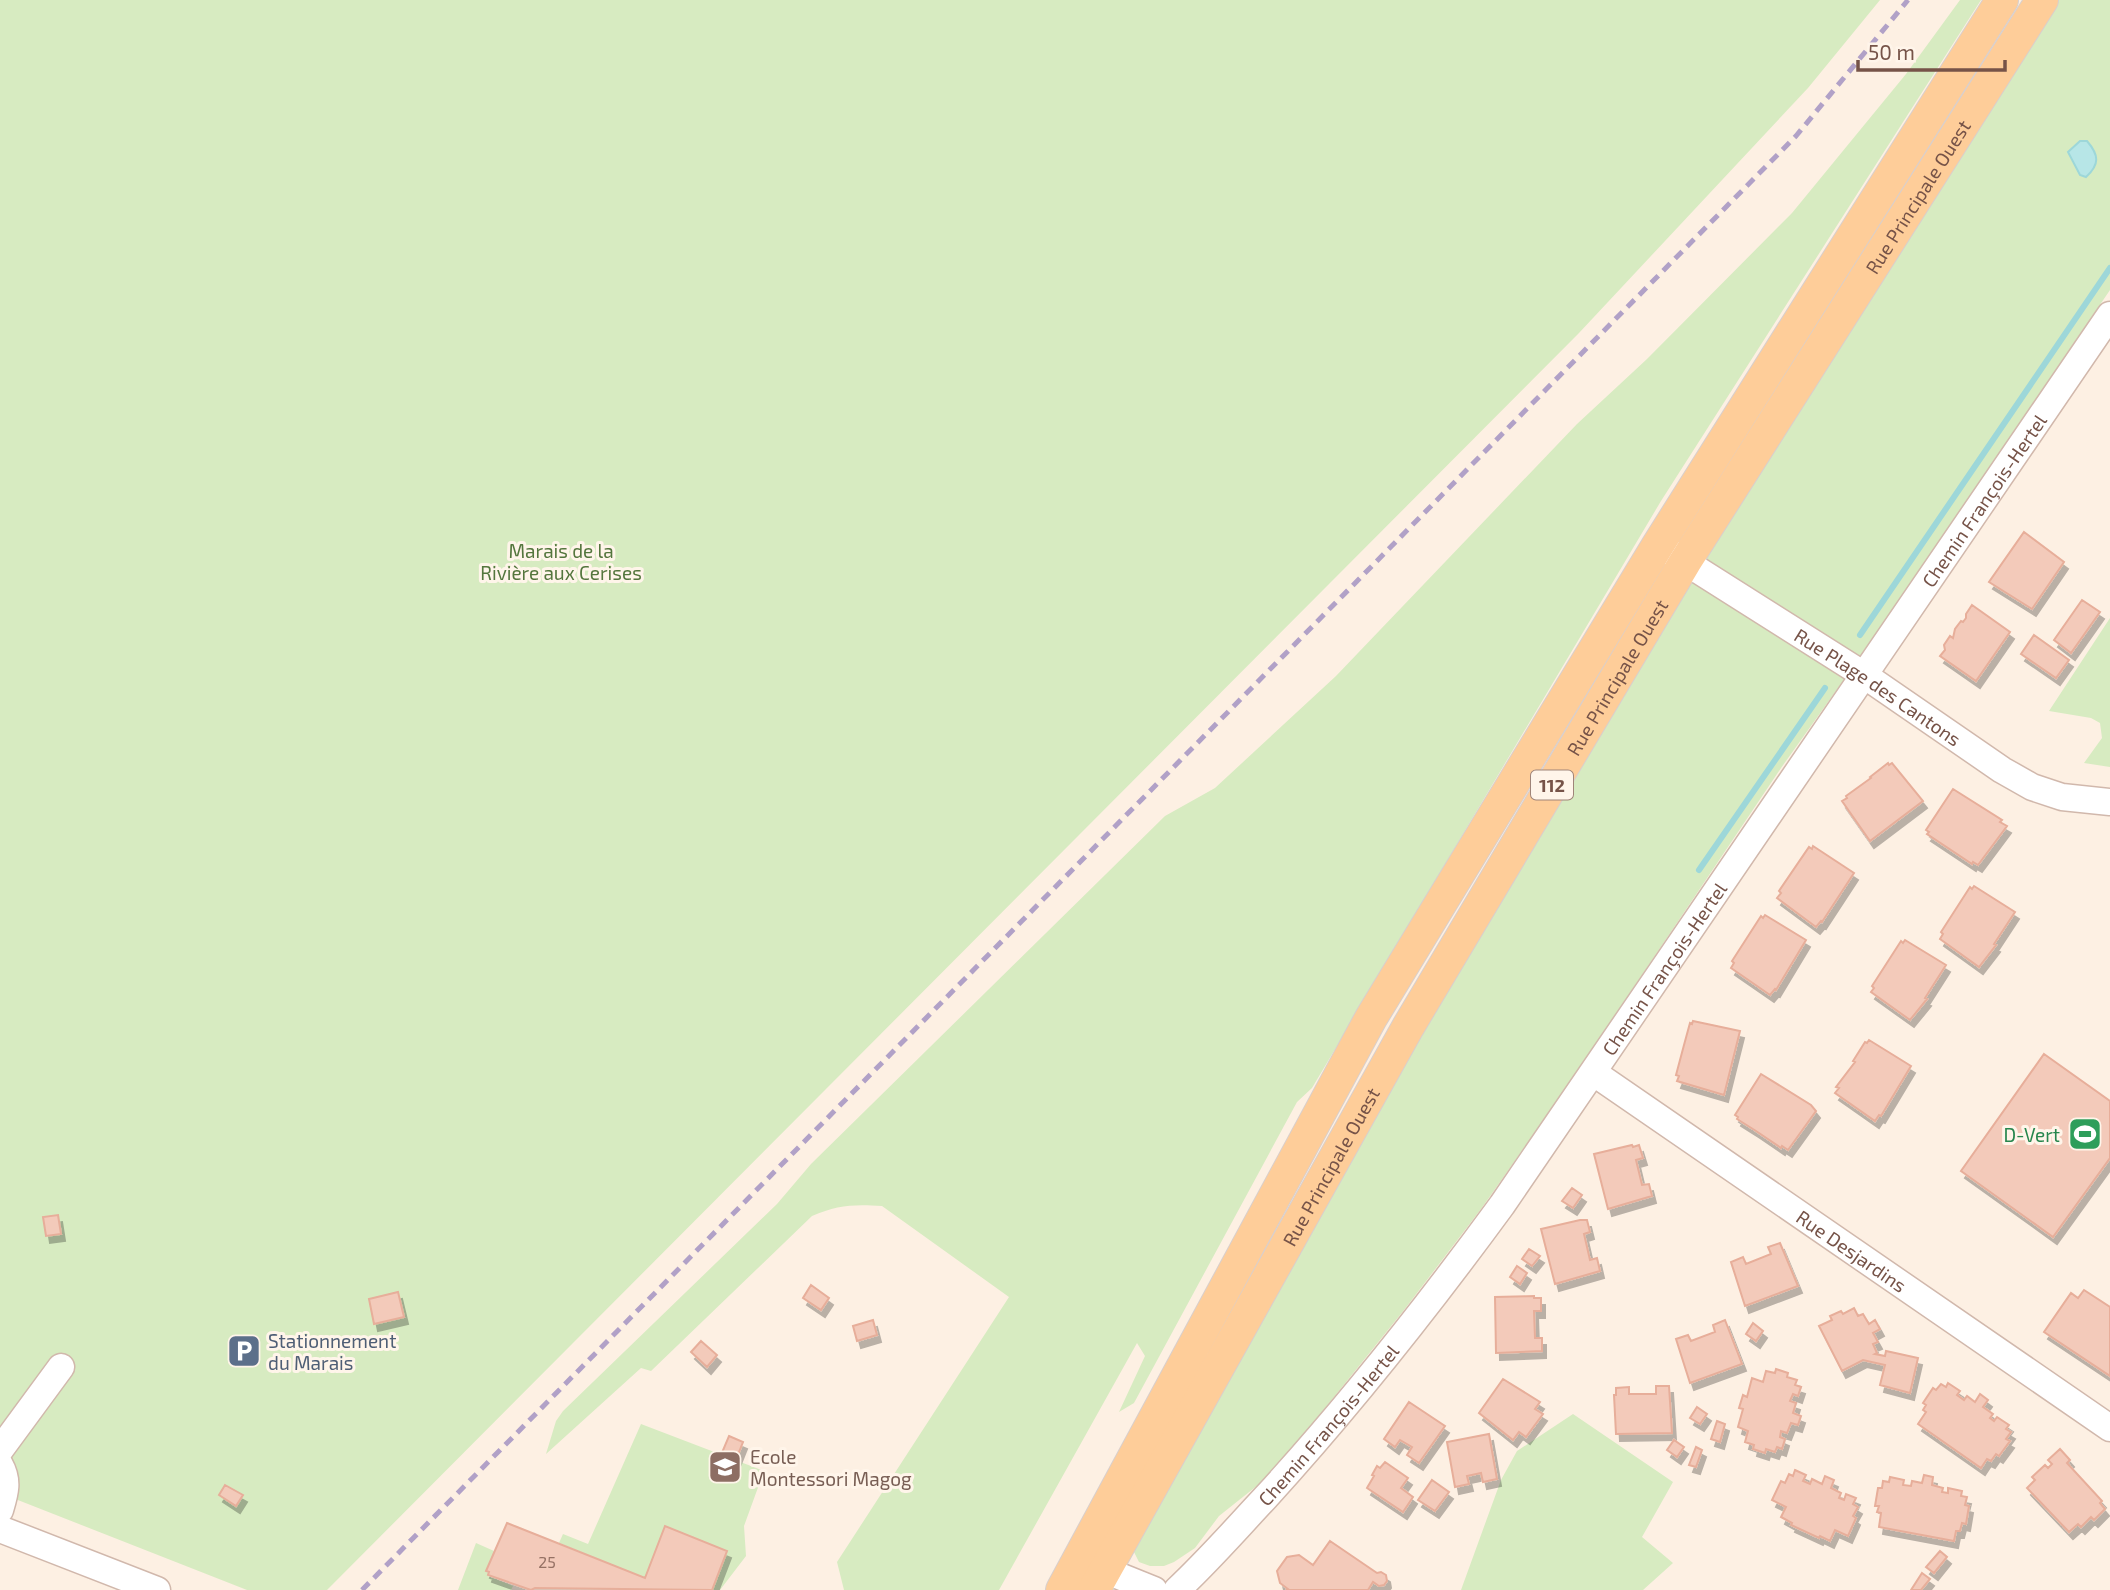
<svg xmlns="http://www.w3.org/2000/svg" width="2110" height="1590" viewBox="0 0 2110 1590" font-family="'Exo 2',sans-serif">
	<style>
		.green { fill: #d7ebc1 }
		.water { fill: #b7e6e7; stroke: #9dd7d9; stroke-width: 2 }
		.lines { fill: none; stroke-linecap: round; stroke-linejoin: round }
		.stream { stroke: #9dd7d9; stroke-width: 6 }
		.building { fill: #f3caba; stroke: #e7ae9a; stroke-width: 2; filter: url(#shadow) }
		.minor-casing { stroke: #d1b8ac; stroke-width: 29 }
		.major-casing { stroke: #d9cfcc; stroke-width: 34 }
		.minor { stroke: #fff; stroke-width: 26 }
		.major { stroke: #fecd99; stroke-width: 32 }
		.rail { stroke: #b1a1c7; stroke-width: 5; stroke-dasharray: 10 7; stroke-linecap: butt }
		.labels { text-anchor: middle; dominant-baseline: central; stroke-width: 6; stroke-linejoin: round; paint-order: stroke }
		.number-label { font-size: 16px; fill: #957164 }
		.shield { fill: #fff5ea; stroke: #9f8479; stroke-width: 2 }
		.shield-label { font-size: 18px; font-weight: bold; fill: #765348 }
		.street-label { font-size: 19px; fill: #765348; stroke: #fff5ea }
		.park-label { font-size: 19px; fill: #54763d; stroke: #fff5ea }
		.leisure-label { font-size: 19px; fill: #27864d; stroke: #fff5ea; text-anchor: end }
		.service-label { font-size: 19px; fill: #4e5e75; stroke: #fff5ea; text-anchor: start }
		.education-label { font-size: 19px; fill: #785e54; stroke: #fff5ea; text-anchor: start }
	</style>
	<defs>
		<filter id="shadow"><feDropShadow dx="4" dy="7" stdDeviation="0" flood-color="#0004"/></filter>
	</defs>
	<rect width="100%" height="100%" fill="#fdf0e3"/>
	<path class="green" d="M0 0H1880L1808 88 1579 333 327 1590H247L0 1493Z
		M1960 0H1981L1661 501 1312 1088 1297 1102 1134 1403 1119 1412 1145 1356 1137 1343 999 1590H844L837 1562 1009 1297 882 1206C854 1204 837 1205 812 1216L651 1371 641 1368 546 1454 556 1421 563 1411 777 1204 811 1164 1165 816 1215 788 1336 676 1577 424 1647 359 1792 213 1906 74Z
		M2058 0H2110V290L1870 643 1781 768 1566 1088 1481 1209 1404 1310 1297 1443 1263 1481 1219 1516 1195 1548 1174 1562 1164 1566H1150L1139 1562 1133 1550 1377 1102 1714 542Z
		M2110 618V767L2084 763 2102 738 2100 723 2091 718 2049 711Z
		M1573 1414 1673 1482 1642 1537 1673 1563 1643 1590H1461L1501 1480 1517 1451Z
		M641 1424 764 1471 744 1526 746 1556 720 1590H712L727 1551 666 1527 645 1578 559 1543 563 1534 588 1544Z
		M476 1543 494 1551 487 1571 489 1572 488 1576 513 1586 511 1590H458Z"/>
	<path class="water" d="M2080 141H2087C2099 155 2100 164 2086 177L2080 175 2068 152Z"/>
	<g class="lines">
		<path class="stream" d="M1860 635 2110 268
			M1699 870 1825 688"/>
	</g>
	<path class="building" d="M2024 532 2064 562 2032 609 1989 582Z
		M2082 600 2100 612 2071 653 2054 640Z
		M1972 605 2010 632 1976 681 1940 656 1945 650 1944 645 1950 636 1953 638 1955 629 1961 621 1963 622 1966 618V614Z
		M2034 635 2069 660 2056 678 2021 654Z
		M1888 763 1889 765 1892 763 1923 801 1870 841 1842 801 1847 798 1846 796 1871 778 1870 777Z
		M1953 789 2002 820 2000 822 2007 826 1978 865 1973 862 1972 864 1927 834 1929 832 1926 830Z
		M1813 846 1854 873 1822 922 1821 921 1816 927 1777 898 1781 893 1779 891 1809 847 1812 849Z
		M1974 886 2015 912 1994 944 1996 945 1979 967 1940 939 1943 934 1941 932 1970 887 1972 889Z
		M1765 915 1806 940 1776 990 1775 989 1770 995 1731 968 1734 963 1732 961 1761 916 1763 918Z
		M1905 940 1946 965 1925 998 1927 999 1910 1020 1871 992 1874 988 1872 986 1901 941 1903 943Z
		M1693 1021 1740 1031 1724 1095 1677 1081 1679 1076 1676 1075 1684 1045 1690 1023 1692 1024Z
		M1869 1040 1911 1066 1881 1116 1879 1115 1875 1121 1835 1093 1839 1088 1836 1087 1855 1062 1853 1061 1865 1042 1867 1043Z
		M2044 1054 2110 1101V1158L2053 1237 1961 1171Z
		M1761 1074 1811 1105 1816 1111 1788 1150 1782 1146 1781 1148 1756 1131 1737 1119 1738 1117 1735 1115Z
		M1632 1145 1633 1147 1639 1145 1643 1158 1636 1160 1642 1185 1649 1184 1652 1196 1608 1209 1594 1154Z
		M1572 1188 1582 1195 1573 1208 1562 1201Z
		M58 1215 61 1234 46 1236 43 1217Z
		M1580 1220H1587L1590 1232 1584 1234 1590 1260 1597 1258 1600 1271 1555 1284 1541 1229Z
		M1780 1243 1798 1286 1745 1306 1731 1262 1743 1257 1746 1264 1771 1254 1768 1247Z
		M1529 1249 1540 1256 1532 1266 1522 1259Z
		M1517 1266 1527 1273 1520 1284 1510 1277Z
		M811 1285 829 1298 821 1310 803 1298Z
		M2084 1290 2110 1307V1376L2044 1332 2071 1293 2078 1298Z
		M398 1292 404 1317 374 1324 369 1299Z
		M1534 1296V1298H1541V1311H1534L1535 1338H1542V1351L1496 1353 1495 1297Z
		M1854 1308 1858 1316 1863 1314 1869 1324 1875 1320 1880 1329 1873 1333 1878 1342 1873 1344 1877 1353 1875 1354 1885 1356 1886 1351 1918 1358 1910 1393 1880 1385 1885 1365 1863 1360 1842 1371 1819 1326 1832 1320 1830 1316 1841 1311 1843 1314Z
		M873 1320 877 1335 857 1341 853 1326Z
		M1725 1320 1742 1364 1690 1383 1676 1339 1688 1335 1691 1341 1715 1332 1713 1325Z
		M1753 1323 1763 1331 1756 1341 1746 1334Z
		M701 1341 717 1355 707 1367 691 1352Z
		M1776 1369 1788 1373 1787 1377 1797 1380 1795 1385 1801 1387 1798 1396 1793 1394 1790 1401 1796 1403 1793 1413 1801 1416 1798 1425 1791 1423 1787 1433 1781 1431 1780 1437 1785 1439 1782 1449 1777 1447 1775 1452 1766 1449 1765 1453 1753 1449 1754 1445 1745 1442 1748 1431 1738 1427 1743 1409 1739 1408 1743 1395 1747 1397 1752 1378 1763 1382 1766 1371 1775 1373Z
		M1503 1379 1540 1402 1535 1409 1543 1414 1526 1437 1519 1432 1513 1440 1479 1413Z
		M1948 1383 1960 1391 1957 1395 1964 1400 1967 1396 1975 1402 1980 1394 1988 1400 1983 1407 1993 1414 1990 1418 1994 1421 1997 1417 2009 1425 2006 1429 2011 1432 2006 1439 2010 1441 1999 1456 1996 1454 1991 1461 1987 1459 1981 1468 1918 1424 1926 1412 1923 1410 1926 1405 1923 1403 1933 1388 1936 1390 1941 1384 1946 1387Z
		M1656 1386H1669L1672 1433 1616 1434 1614 1395H1616V1388L1629 1387V1394H1656Z
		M1409 1402 1445 1426 1419 1463 1407 1455 1412 1447 1400 1440 1395 1447 1384 1439Z
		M1697 1407 1707 1414 1700 1424 1690 1418Z
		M1717 1421 1725 1424 1720 1442 1711 1439Z
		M1489 1434 1497 1479 1483 1482 1481 1473 1467 1476 1469 1484 1455 1487 1447 1442Z
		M729 1436 743 1442 735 1462 721 1455Z
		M1674 1440 1684 1447 1677 1457 1667 1450Z
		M1696 1447 1702 1450 1696 1467 1689 1465Z
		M2060 1449 2070 1460 2067 1463 2102 1501 2100 1503 2105 1509 2094 1520 2091 1517 2081 1527 2078 1524 2069 1532 2027 1488 2035 1480 2032 1477 2045 1465 2048 1468 2052 1464 2048 1460Z
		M1385 1462 1408 1478 1401 1488 1413 1497 1403 1512 1367 1488 1374 1476 1372 1475 1377 1466 1380 1468Z
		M1795 1470 1806 1475 1803 1481 1810 1484 1812 1479 1822 1484 1825 1476 1834 1480 1831 1488 1841 1493 1839 1498 1844 1500 1846 1494 1856 1498 1853 1504 1858 1507 1853 1516 1856 1518 1848 1536 1835 1530 1830 1541 1820 1536 1819 1538 1791 1525 1792 1523 1781 1517 1786 1507 1772 1500 1781 1481 1785 1483 1789 1474 1793 1476Z
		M1924 1475 1933 1477 1932 1485 1943 1488 1942 1492 1948 1493V1488L1962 1491 1961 1496 1967 1497 1965 1505 1969 1506 1966 1524 1962 1523 1960 1531H1956L1954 1541 1879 1527 1881 1513 1877 1512 1879 1506H1875L1878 1488H1882L1883 1481 1889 1482 1890 1477 1904 1480 1903 1485 1911 1486 1912 1481 1922 1483Z
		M1432 1480 1449 1492 1435 1511 1418 1500Z
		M225 1485 243 1495 236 1506 219 1495Z
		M507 1523 645 1578 665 1526 727 1551 712 1590 535 1588 531 1590 488 1575 489 1572 486 1571Z
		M1330 1541 1377 1573 1381 1572 1386 1575 1387 1581 1384 1585 1379 1586 1373 1582 1368 1590H1286L1288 1589 1280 1583 1277 1571 1287 1557 1299 1555 1313 1565Z
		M1940 1551 1947 1557 1934 1573 1926 1567Z
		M1922 1573 1930 1579 1921 1590H1911Z"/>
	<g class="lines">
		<defs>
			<g id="minor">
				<path id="s1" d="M1668 551 1864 675 2002 770 2032 787 2062 797 2110 802"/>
				<path id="s2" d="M1594 1073 2110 1428"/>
				<path d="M0 1450 61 1367"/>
				<path d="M0 1465C9 1481 5 1493 0 1510"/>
				<path d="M0 1529 157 1590"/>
				<path d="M1087 1563 1154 1590"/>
				<path id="s3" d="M1177 1590C1208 1561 1236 1529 1265 1498 1350 1405 1428 1306 1502 1205L2110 315"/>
			</g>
			<g id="major">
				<path d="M1062 1590 1371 1018 1658 545 2002 0"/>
				<path id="s4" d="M1094 1590 1408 1027 1685 562 2042 0"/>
			</g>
		</defs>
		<use href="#minor" class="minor-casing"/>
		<use href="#major" class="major-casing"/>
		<use href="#minor" class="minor"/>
		<use href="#major" class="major"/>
		<path class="rail" d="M362 1590 1796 136 1908 0"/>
	</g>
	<defs>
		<symbol id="stadium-square" viewBox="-11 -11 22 22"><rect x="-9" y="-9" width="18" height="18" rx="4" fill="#2e9e5b" stroke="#fff5ea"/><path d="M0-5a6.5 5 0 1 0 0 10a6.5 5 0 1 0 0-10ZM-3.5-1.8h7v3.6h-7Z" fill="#fff"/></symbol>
		<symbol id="parking-square" viewBox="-11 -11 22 22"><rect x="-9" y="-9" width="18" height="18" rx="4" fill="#5c6f8a" stroke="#fff5ea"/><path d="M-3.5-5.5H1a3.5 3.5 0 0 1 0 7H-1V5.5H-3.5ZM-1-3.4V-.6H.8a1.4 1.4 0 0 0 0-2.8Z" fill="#fff"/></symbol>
		<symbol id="school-square" viewBox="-11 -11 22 22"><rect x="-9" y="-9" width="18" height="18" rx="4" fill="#8d6e63" stroke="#fff5ea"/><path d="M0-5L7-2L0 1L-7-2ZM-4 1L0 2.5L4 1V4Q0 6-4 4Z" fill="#fff"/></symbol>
	</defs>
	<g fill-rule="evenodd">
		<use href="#stadium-square" x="2066" y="1115" width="38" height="38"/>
		<use href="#parking-square" x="225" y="1332" width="38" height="38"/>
		<use href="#school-square" x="706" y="1448" width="38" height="38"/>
	</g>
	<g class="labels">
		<g class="number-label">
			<text x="547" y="1561">25</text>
		</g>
		<rect class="shield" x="1531" y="770.5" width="42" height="29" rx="5"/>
		<g class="shield-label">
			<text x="1552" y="785">112</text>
		</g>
		<g class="street-label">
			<text stroke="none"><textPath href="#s4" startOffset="1619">Rue Principale Ouest</textPath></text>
			<text stroke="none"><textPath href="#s3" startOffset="1358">Chemin François-Hertel</textPath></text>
			<text stroke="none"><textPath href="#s4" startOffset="1052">Rue Principale Ouest</textPath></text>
			<text stroke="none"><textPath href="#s1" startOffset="250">Rue Plage des Cantons</textPath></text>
			<text stroke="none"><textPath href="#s3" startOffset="791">Chemin François-Hertel</textPath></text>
			<text stroke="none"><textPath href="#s4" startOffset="485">Rue Principale Ouest</textPath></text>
			<text stroke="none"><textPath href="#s2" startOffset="313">Rue Desjardins</textPath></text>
			<text stroke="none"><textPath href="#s3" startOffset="224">Chemin François-Hertel</textPath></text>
		</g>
		<g class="park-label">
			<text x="561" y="550">Marais de la<tspan x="561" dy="22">Rivière aux Cerises</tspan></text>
		</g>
		<g class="leisure-label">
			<text x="2060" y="1134">D-Vert</text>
		</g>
		<g class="service-label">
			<text x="268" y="1340">Stationnement<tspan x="268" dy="22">du Marais</tspan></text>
		</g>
		<g class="education-label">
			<text x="750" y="1456">Ecole<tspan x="750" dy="22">Montessori Magog</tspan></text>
		</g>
	</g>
	<path d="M1858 60v10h147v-10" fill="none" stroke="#765348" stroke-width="3.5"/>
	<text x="1868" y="60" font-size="21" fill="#765348" stroke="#fff5ea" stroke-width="5" paint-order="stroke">50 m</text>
</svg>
